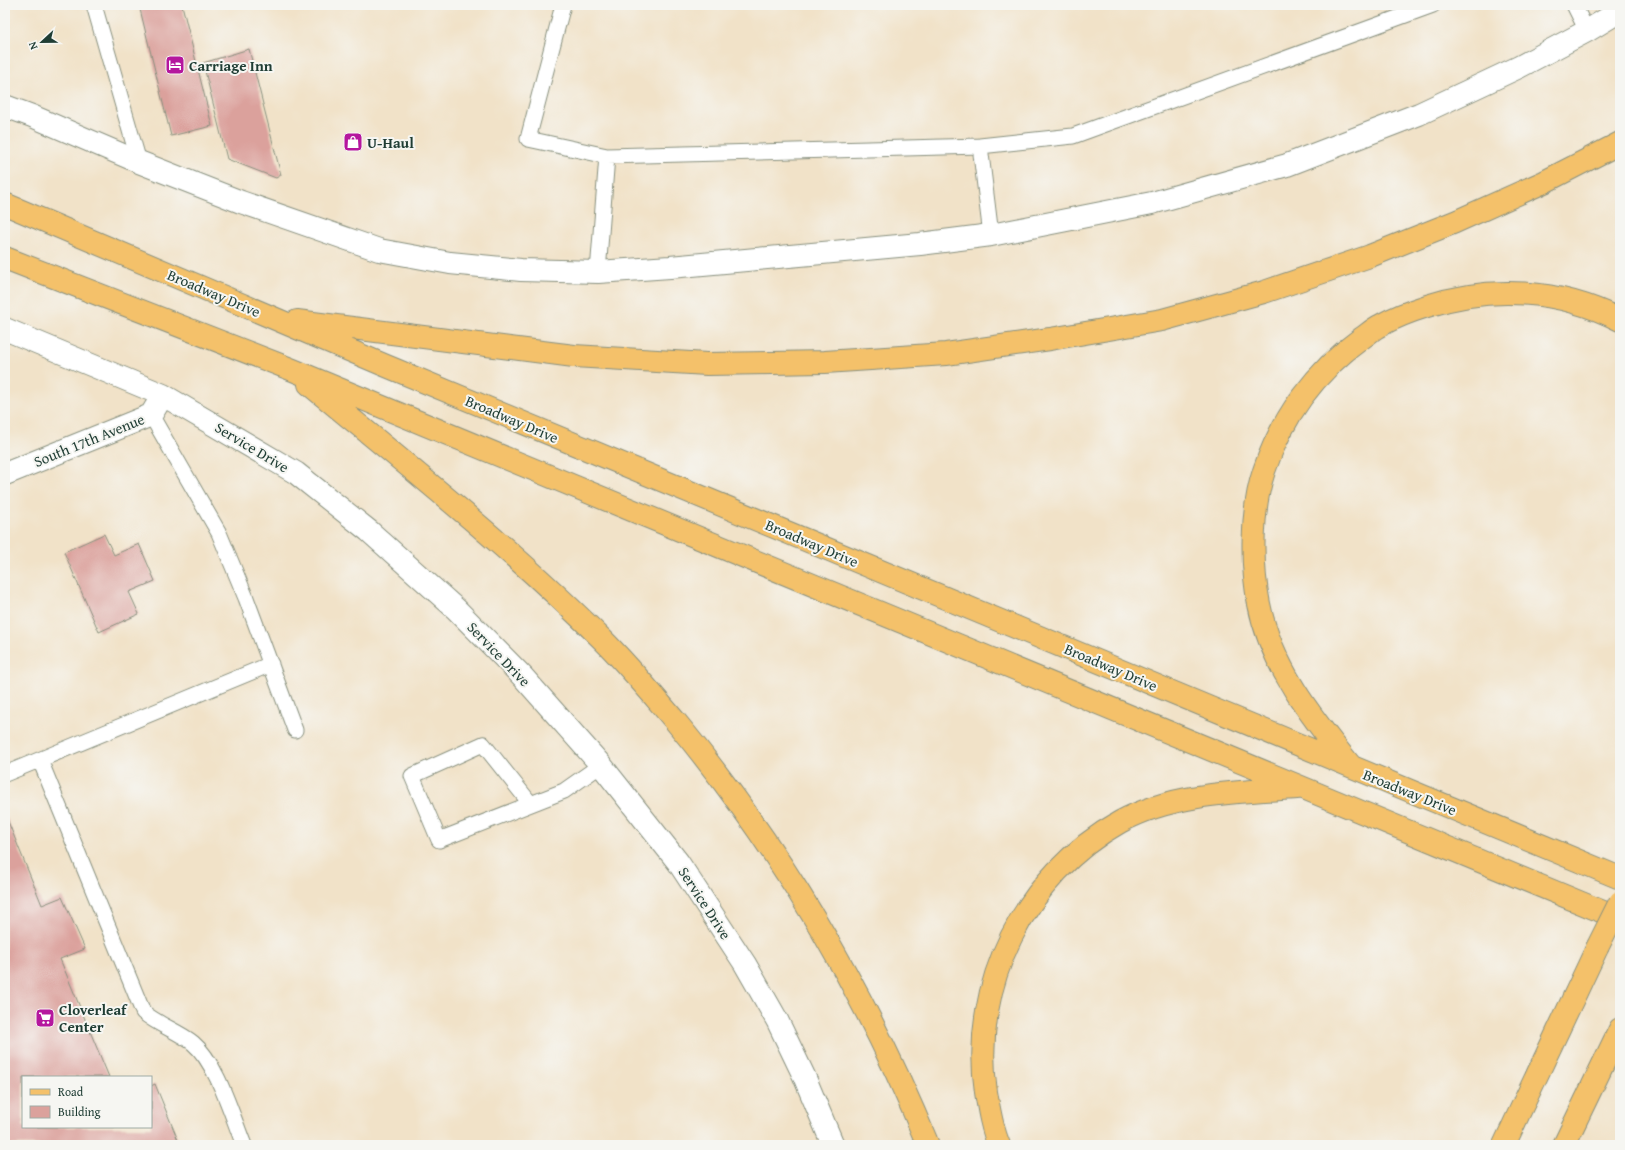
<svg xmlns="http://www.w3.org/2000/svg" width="1625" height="1150" viewBox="0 0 1625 1150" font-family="'Gentium Book Plus',serif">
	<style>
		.building { fill: #dba19c }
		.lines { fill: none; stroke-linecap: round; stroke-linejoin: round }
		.lane-casing { stroke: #88907e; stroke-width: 17 }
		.street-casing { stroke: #88907e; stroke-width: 24 }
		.primary-casing { stroke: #88907e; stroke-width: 24 }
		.lane { stroke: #fff; stroke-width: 15 }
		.street { stroke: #fff; stroke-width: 22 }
		.primary { stroke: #f4c16b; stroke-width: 22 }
		.primary-bridge-casing { stroke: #88907e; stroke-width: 24; stroke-linecap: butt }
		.primary-bridge { stroke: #f4c16b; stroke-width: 22 }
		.labels { text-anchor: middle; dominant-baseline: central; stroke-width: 4; stroke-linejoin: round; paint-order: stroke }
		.poi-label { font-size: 15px; font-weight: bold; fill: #1f3d34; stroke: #f6f6f2; text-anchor: start }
		.street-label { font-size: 15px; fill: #1f3d34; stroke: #f6f6f2 }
	</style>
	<rect width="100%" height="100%" fill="#f6f6f2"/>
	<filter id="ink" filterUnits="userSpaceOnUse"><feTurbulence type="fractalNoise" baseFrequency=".025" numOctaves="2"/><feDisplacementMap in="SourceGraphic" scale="8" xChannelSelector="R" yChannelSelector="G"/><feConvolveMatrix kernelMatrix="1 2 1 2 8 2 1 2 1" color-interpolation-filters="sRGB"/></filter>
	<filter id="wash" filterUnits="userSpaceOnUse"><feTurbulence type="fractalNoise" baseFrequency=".012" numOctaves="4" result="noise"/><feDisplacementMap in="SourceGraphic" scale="16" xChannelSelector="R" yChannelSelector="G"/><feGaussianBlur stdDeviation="0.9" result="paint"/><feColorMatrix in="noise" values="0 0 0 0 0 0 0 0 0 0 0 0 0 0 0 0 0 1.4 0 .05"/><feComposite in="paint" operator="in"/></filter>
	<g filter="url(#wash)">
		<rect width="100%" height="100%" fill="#f1e2c8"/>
		<g id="blocks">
			<path class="building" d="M139 5H182L212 126 171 136Z
				M249 49 281 175 276 178 227 159 203 63Z
				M104 534 114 555 139 544 155 581 129 592 139 614 99 632 64 552Z
				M5 814 42 905 62 897 85 949 60 959 109 1077H23V1127H151V1086L155 1084 180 1145H5Z"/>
		</g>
	</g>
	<g filter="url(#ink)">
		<use href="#blocks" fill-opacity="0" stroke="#88907e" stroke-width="1"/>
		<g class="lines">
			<defs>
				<path id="lane" d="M94 5 139 162
					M563 5 528 139 607 156 980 146 1073 136 1433 5
					M1574 5 1587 31
					M980 146 991 235
					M598 272 607 156
					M151 415 219 533 246 598 295 730
					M40 760 143 1012C158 1025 178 1031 193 1043 217 1063 232 1116 244 1145
					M5 774 271 664
					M530 803 483 744 412 776 439 840 564 791 601 765"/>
				<path id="street" d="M5 106 32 116 139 162 241 202 379 250 450 263 521 270 598 272 670 267 920 244 991 235 1152 203 1287 165 1419 114 1519 67 1587 31 1620 11
					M5 329 163 395 296 473 369 531 456 609 523 677 601 765 678 862 745 964 777 1020 804 1076 833 1145
					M5 474 151 415 163 395"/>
				<path id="primary" d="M5 204 384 365 1620 878
					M5 258 293 370 1620 919
					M297 321 574 356 707 364 825 362 946 354 1050 339 1162 320 1264 292 1370 256 1455 222 1544 182 1620 143
					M309 384C409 467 511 548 603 640 629 666 652 694 676 722 783 851 864 990 928 1145
					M1351 766C1312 718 1271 666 1259 604 1251 565 1251 510 1264 471 1282 417 1316 371 1362 338 1368 334 1374 328 1381 325 1395 317 1411 311 1427 306 1491 285 1559 289 1620 320
					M999 1145C992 1129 989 1110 986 1092 970 985 1025 875 1120 822 1173 793 1238 792 1297 788
					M1504 1145 1597 948
					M1564 1145 1620 1029"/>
			</defs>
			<use href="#lane" class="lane-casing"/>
			<use href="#street" class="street-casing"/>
			<use href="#primary" class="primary-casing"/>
			<use href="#lane" class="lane"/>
			<use href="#street" class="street"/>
			<use href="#primary" class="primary"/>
			<defs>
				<path id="primary-bridge" d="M1597 948 1620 902"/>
			</defs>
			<use href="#primary-bridge" class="primary-bridge-casing"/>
			<use href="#primary-bridge" class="primary-bridge"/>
		</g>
	</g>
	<defs>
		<symbol id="hotel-square" viewBox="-11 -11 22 22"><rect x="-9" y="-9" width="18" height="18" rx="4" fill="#b5179e" stroke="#f6f6f2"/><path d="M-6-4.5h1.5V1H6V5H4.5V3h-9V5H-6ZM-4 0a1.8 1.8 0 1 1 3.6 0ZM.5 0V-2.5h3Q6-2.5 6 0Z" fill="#fff"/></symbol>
		<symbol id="shop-square" viewBox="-11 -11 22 22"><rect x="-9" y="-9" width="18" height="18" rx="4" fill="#b5179e" stroke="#f6f6f2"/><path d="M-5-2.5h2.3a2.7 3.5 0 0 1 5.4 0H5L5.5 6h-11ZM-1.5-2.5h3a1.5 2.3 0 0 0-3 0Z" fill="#fff"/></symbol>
		<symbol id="supermarket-square" viewBox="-11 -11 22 22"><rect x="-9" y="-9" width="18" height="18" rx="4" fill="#b5179e" stroke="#f6f6f2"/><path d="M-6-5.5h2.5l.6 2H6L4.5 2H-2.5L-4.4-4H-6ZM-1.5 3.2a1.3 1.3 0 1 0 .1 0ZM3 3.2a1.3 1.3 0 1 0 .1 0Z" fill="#fff"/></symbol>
	</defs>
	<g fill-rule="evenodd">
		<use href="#hotel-square" x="164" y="54" width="22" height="22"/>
		<use href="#shop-square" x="342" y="131" width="22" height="22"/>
		<use href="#supermarket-square" x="34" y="1007" width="22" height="22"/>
	</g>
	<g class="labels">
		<g class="poi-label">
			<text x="189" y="65">Carriage Inn</text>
			<text x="367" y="142">U-Haul</text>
			<text x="59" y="1009">Cloverleaf<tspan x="59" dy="17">Center</tspan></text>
		</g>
		<g class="street-label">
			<text transform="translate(214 293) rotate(23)">Broadway Drive</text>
			<text transform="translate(512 419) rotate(23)">Broadway Drive</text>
			<text transform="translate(89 440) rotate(-22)">South 17th Avenue</text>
			<text transform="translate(252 447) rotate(31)">Service Drive</text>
			<text transform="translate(812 543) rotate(23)">Broadway Drive</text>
			<text transform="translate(499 654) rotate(46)">Service Drive</text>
			<text transform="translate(1111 667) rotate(23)">Broadway Drive</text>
			<text transform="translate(1410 792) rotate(22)">Broadway Drive</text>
			<text transform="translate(705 903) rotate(57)">Service Drive</text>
		</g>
	</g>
	<rect width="1625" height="1150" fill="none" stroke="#f6f6f2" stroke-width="20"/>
	<rect x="22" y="1076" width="130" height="52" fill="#f6f6f2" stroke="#a0aca6"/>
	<rect x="30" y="1089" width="20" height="6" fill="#f4c16b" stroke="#a0aca6"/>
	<text x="58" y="1096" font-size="12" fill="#1f3d34">Road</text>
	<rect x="30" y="1106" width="20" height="12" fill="#dba19c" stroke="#a0aca6"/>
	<text x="58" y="1116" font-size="12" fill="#1f3d34">Building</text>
	<g transform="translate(42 42) rotate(248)" stroke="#f6f6f2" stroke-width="3" paint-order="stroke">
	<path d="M0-3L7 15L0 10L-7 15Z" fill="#1f3d34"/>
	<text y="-6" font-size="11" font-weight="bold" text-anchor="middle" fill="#1f3d34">N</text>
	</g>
</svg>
